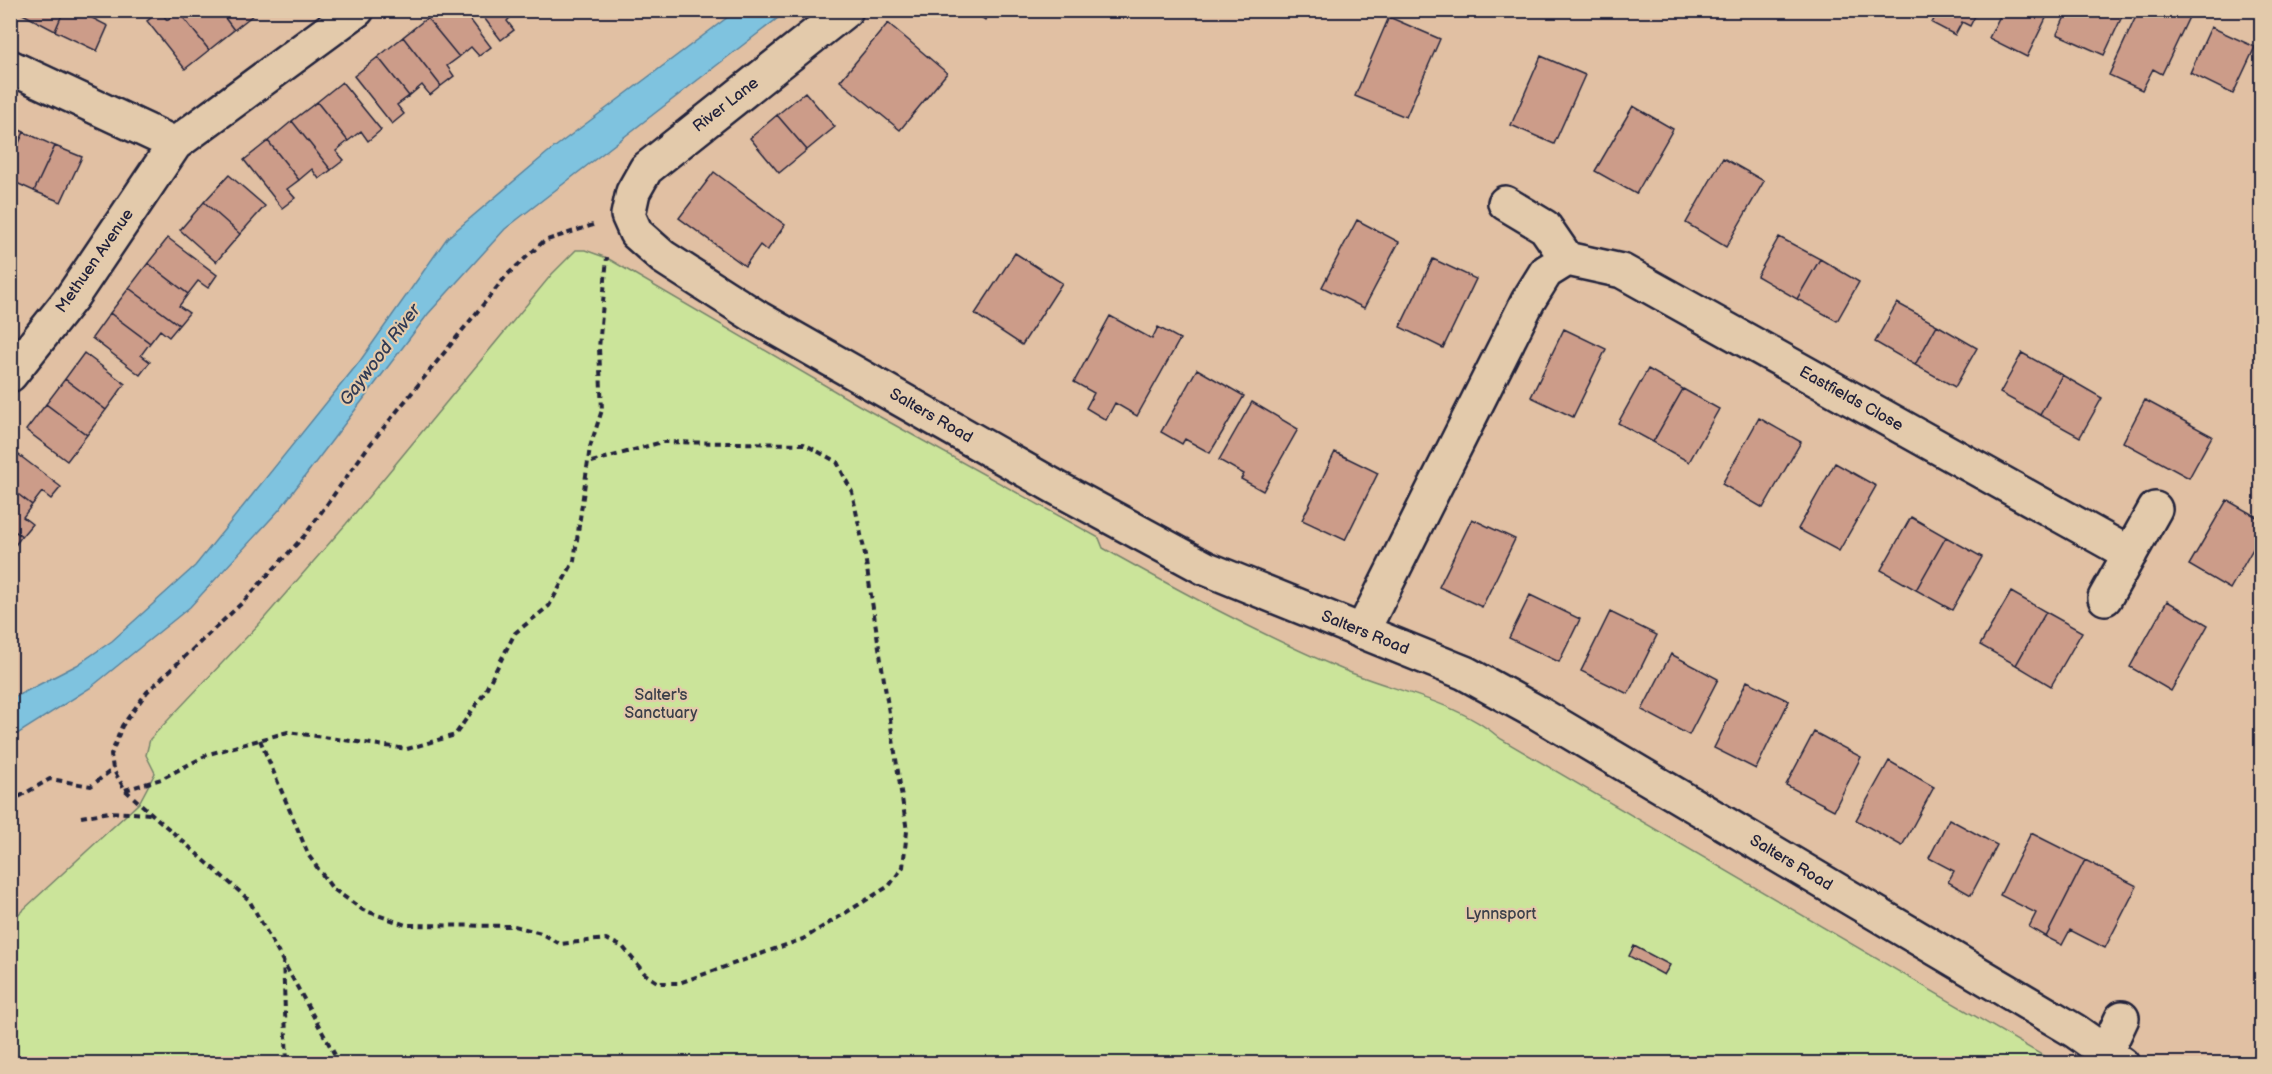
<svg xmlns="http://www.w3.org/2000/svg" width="2272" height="1074" viewBox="0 0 2272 1074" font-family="'Balsamiq Sans',sans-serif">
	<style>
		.green { fill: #cbe49a; stroke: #76836a; stroke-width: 1.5 }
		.water { fill: #7fc3df; stroke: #5a839d; stroke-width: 1.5 }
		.building { fill: #cc9c89; stroke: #22223b; stroke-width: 1.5 }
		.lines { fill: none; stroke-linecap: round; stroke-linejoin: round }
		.minor-casing { stroke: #22223b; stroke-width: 38 }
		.path { stroke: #22223b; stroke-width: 4; stroke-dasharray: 6 4.5; stroke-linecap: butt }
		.minor { stroke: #e3caab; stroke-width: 33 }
		.labels { text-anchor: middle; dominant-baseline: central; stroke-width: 4.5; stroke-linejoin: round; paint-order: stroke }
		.street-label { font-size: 16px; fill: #22223b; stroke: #e3caab }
		.park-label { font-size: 16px; fill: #3b3f49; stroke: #e3caab }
		.water-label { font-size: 18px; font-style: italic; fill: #303a54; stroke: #e3caab }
	</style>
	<rect width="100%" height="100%" fill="#e1c0a3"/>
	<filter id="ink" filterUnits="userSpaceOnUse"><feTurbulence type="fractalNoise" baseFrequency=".0167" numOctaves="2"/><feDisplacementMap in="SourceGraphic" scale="12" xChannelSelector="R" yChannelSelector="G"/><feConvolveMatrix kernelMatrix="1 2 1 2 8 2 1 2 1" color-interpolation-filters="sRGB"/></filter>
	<g filter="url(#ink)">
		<path class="green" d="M576 250H585L607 258 862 407 1099 538 1103 548C1180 591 1257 633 1339 668 1392 691 1456 700 1501 739L2052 1061 2051 1064H11V921L139 803 155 773 146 755 150 739 260 623 346 524 552 274Z"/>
		<path class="water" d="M736 11H787L505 229 428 314 280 509 190 607 90 688 11 738V699L77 665 112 641 195 566 360 361 447 238 547 153Z"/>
		<path class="building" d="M15 10H64L55 31Z
			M64 10H95L92 18 108 26 97 51 55 31Z
			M219 10H258V11L234 30Z
			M219 10 234 30 209 50 178 11Z
			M437 10H463L491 47 479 56 471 47 459 57 427 18Z
			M478 10H517L507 21 514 30 501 40Z
			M971 10H990L985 20Z
			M1939 10H1978L1970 26 1962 22 1955 35 1932 23Z
			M2003 10H2050L2027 57 1989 38Z
			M2068 10H2125L2104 55 2057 34Z
			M2139 10H2177L2189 17 2162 74 2153 69 2142 90 2109 75Z
			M160 11 167 20 178 11 209 50 185 69 147 21Z
			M1389 17 1440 39 1406 117 1355 96Z
			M427 18 459 57 447 66 454 76 441 86 403 37Z
			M888 23 947 73 900 130 840 81Z
			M2211 27 2255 47 2233 94 2190 73Z
			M403 37 441 86 430 95 422 85 409 96 378 57Z
			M1541 56 1585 75 1554 144 1511 125Z
			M378 57 409 96 397 105 404 114 392 124 354 76Z
			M342 82 381 130 368 141 361 131 348 141 317 102Z
			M805 92 835 127 807 150 777 115Z
			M317 102 348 141 336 151 344 160 331 170 292 121Z
			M1633 106 1673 129 1636 194 1595 171Z
			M777 115 807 150 779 173 750 138Z
			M292 121 331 170 319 179 312 169 299 180 268 141Z
			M10 126 24 132 10 163Z
			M24 132 55 146 34 191 10 180V163Z
			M268 141 299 180 287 189 295 198 282 208 244 160Z
			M55 146 82 157 61 202 34 191Z
			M1723 158 1764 181 1726 247 1686 223Z
			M714 172 785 225 767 251 760 245 745 266 679 218Z
			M229 175 265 206 240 234 204 202Z
			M204 202 240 234 216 262 180 230Z
			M1357 220 1399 242 1364 308 1322 287Z
			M1779 237 1820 259 1797 299 1757 276Z
			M168 238 217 275 208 288 198 281 188 294 148 263Z
			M1015 253 1062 283 1022 345 975 314Z
			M1433 259 1476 279 1443 348 1400 327Z
			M1820 259 1859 282 1837 321 1797 299Z
			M148 263 188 294 179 306 189 313 179 325 129 288Z
			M129 288 179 325 169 337 160 330 150 343 110 313Z
			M1897 303 1937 325 1915 365 1875 342Z
			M110 313 150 343 141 355 150 362 140 375 92 338Z
			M1110 316 1152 339 1158 327 1180 339 1137 416 1115 403 1106 420 1086 408 1094 393 1074 382Z
			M1937 325 1977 348 1955 387 1915 365Z
			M1564 329 1606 349 1573 417 1531 397Z
			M84 353 125 384 106 410 65 379Z
			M2022 353 2062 375 2040 415 2000 393Z
			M1197 369 1244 396 1210 453 1185 439 1182 444 1161 432Z
			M1648 369 1683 389 1653 442 1618 423Z
			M2062 375 2102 398 2080 437 2040 415Z
			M65 379 106 410 87 435 46 404Z
			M1683 389 1719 409 1689 462 1653 442Z
			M2145 400 2212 436 2189 478 2123 442Z
			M1252 402 1298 429 1263 491 1241 479 1244 474 1219 460Z
			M46 404 87 435 67 461 26 430Z
			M1759 418 1801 442 1763 508 1722 484Z
			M11 449 61 487 51 499 42 492 32 505 10 488Z
			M1335 452 1378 473 1345 540 1302 520Z
			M1835 463 1876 486 1839 551 1798 529Z
			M10 488 32 505 23 517 32 524 22 536 10 528Z
			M2227 500 2262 520V533L2230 589 2189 565Z
			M1911 517 1946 537 1916 590 1881 570Z
			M1472 519 1515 539 1482 607 1439 587Z
			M10 528 22 536 13 548 10 546Z
			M1946 537 1982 557 1952 610 1916 590Z
			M2011 592 2046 612 2016 665 1980 645Z
			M1530 595 1580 619 1559 662 1509 638Z
			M2167 601 2208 625 2171 691 2130 667Z
			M1610 612 1657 635 1628 694 1581 671Z
			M2046 612 2082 632 2051 686 2016 665Z
			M1671 654 1718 679 1689 735 1642 710Z
			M1747 681 1789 701 1756 769 1714 748Z
			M1814 732 1861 757 1834 810 1786 785Z
			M1889 761 1934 787 1902 846 1856 820Z
			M1949 819 1997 845 1971 895 1948 882 1954 871 1929 858Z
			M2031 833 2085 860 2046 937 2029 927 2036 913 2000 895Z
			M2085 860 2137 886 2105 948 2070 930 2062 945 2046 937Z
			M1634 946 1670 965 1664 975 1629 956Z"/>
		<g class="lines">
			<defs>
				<path id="minor" d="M846 10 646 169 633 192 628 215 636 233 663 257 758 318 1057 488 1205 568 1465 673 1538 713 2075 1031 2122 1064
					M10 67 175 144
					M1505 203 1545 227 1567 259
					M10 375 72 297 175 144 357 10
					M2105 598 2155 509
					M1362 632 1528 301 1546 272 1567 259 1622 271 2130 554
					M2106 1052 2122 1018"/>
			</defs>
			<use href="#minor" class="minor-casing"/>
			<path class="path" d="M260 740 309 856 332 888 363 910 406 925 514 926 541 933 560 944 606 939 623 947 645 974 659 983H679L803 939 889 886 903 867 907 831 864 549 852 492 837 462 804 444 662 442 588 463
				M125 790 161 779 209 754 288 732 407 749 455 735 483 695 515 633 549 606 574 561 590 447 602 410 599 348 607 257
				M10 802 50 779 91 786 113 769
				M81 817 109 812 152 814
				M283 959 287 1064
				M340 1064 249 900 125 790 113 769 111 755 122 726 147 692 243 602 305 535 368 447 507 275 544 241 593 225"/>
			<use href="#minor" class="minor"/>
		</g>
	</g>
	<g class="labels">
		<g class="street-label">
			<text transform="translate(726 105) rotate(-38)">River Lane</text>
			<text transform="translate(95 261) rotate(-55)">Methuen Avenue</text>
			<text transform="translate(1851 399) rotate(29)">Eastfields Close</text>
			<text transform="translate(931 416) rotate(30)">Salters Road</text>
			<text transform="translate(1365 633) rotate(22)">Salters Road</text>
			<text transform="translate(1791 863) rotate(31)">Salters Road</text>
		</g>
		<g class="park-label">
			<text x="661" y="695">Salter's<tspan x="661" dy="18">Sanctuary</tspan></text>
			<text x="1501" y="914">Lynnsport</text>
		</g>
		<g class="water-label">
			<text transform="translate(380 355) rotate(-53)">Gaywood River</text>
		</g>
	</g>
	<rect width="2272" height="1074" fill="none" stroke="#e3caab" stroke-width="36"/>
	<rect x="18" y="18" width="2236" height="1038" fill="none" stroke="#22223b" stroke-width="2" filter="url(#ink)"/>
</svg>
